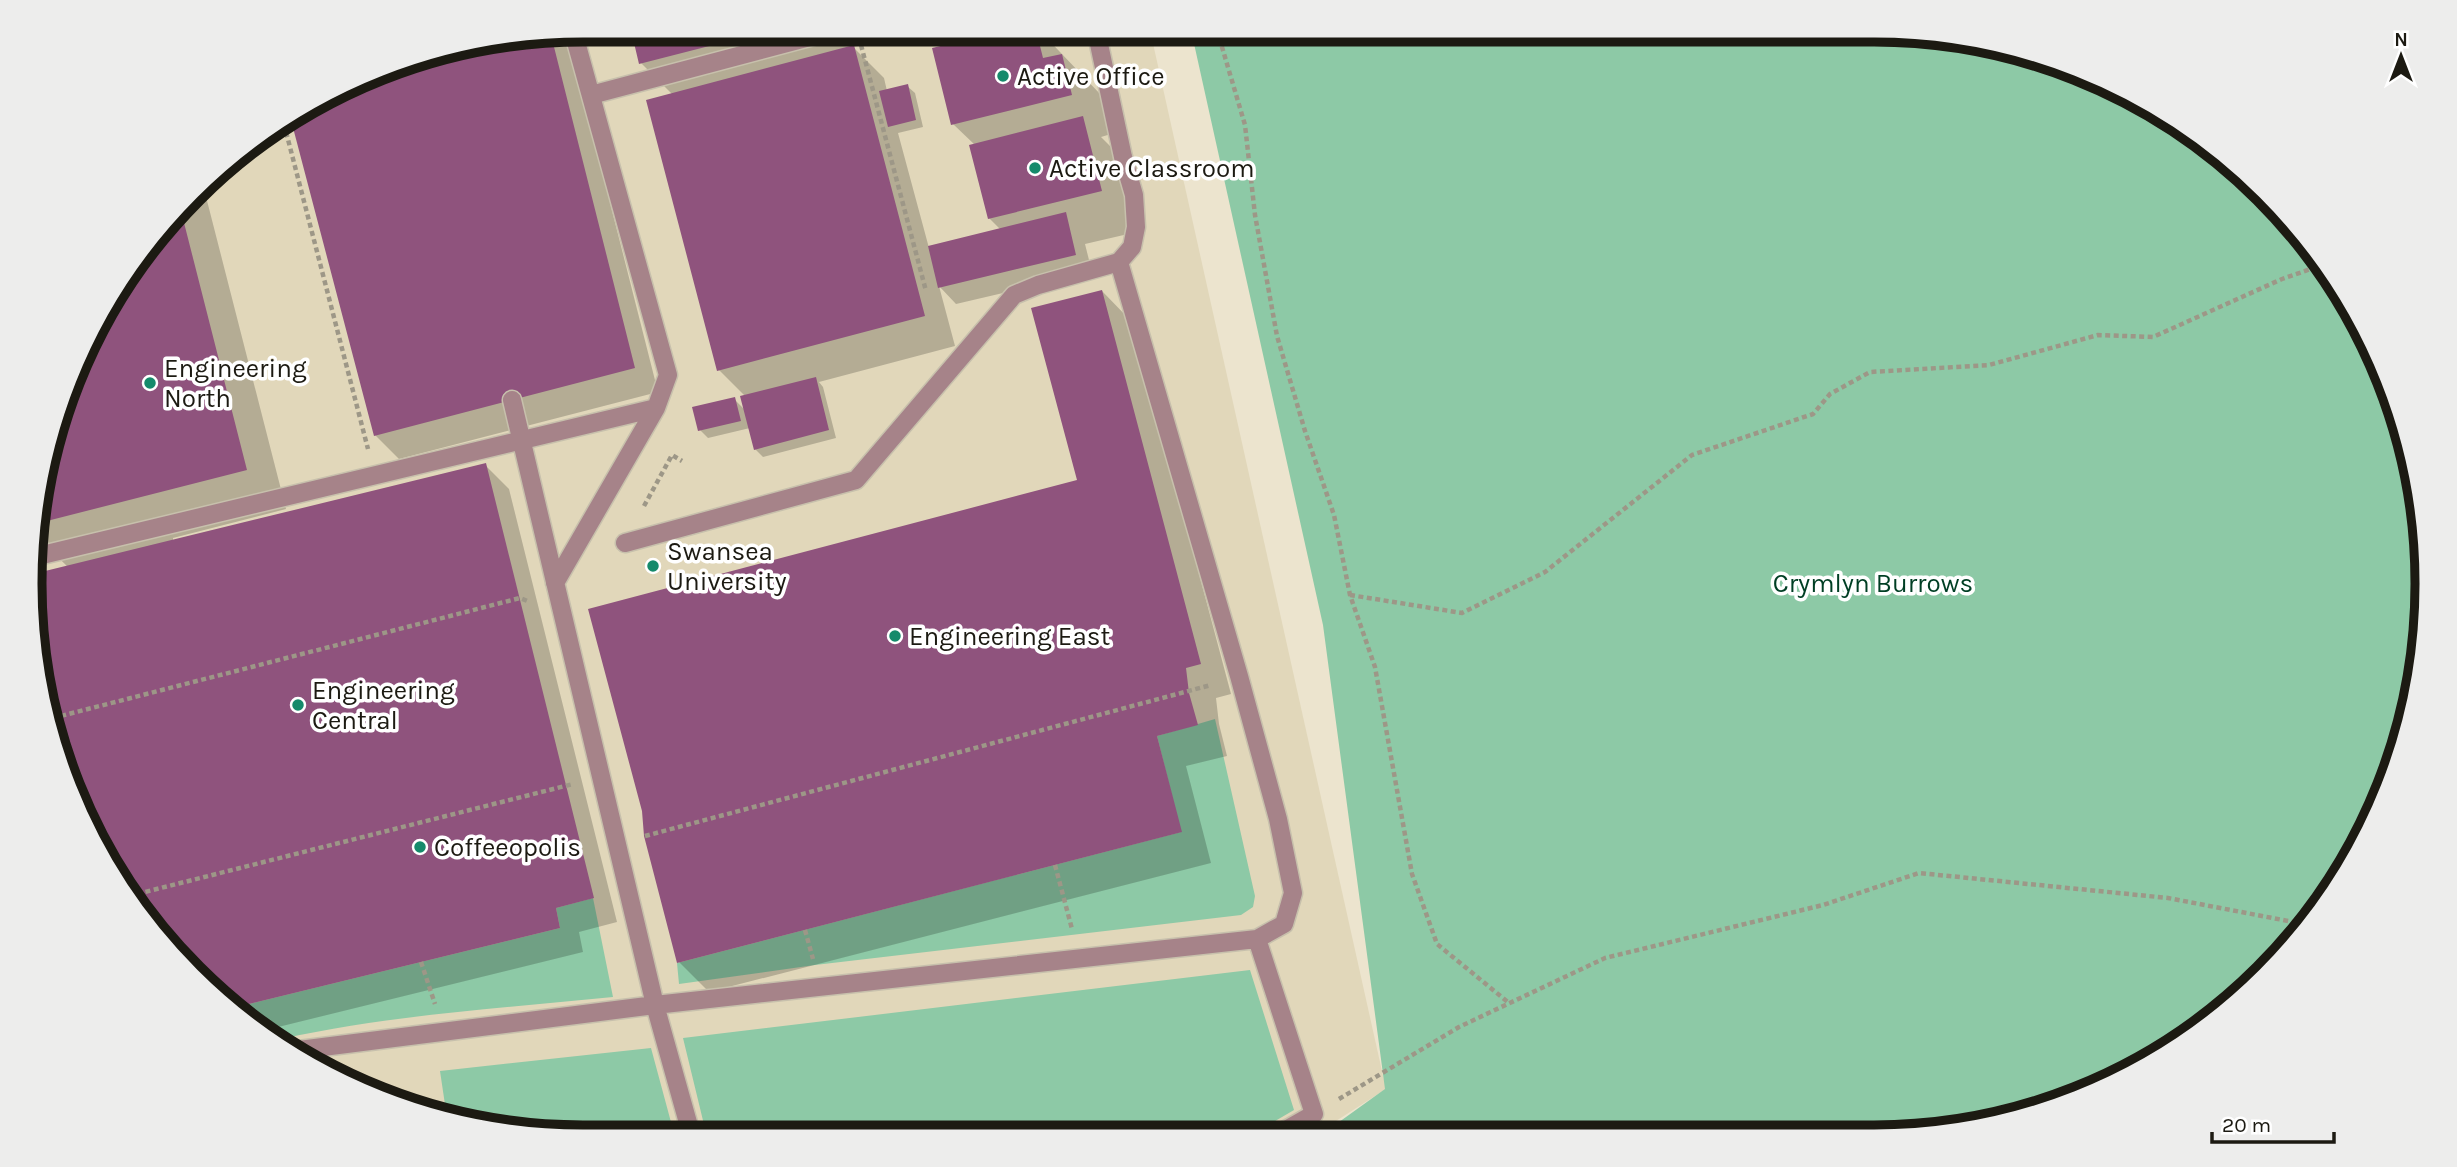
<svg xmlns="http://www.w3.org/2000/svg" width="2457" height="1167" viewBox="0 0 2457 1167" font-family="Karla,sans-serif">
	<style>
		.built { fill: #e1d7ba }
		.green { fill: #8dc9a6 }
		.shadow { fill: #0003 }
		.building { fill: #8f537d }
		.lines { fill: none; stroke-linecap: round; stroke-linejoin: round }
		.minor-casing { stroke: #c7c0ac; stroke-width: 21 }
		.path { stroke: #9d9787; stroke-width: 4.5; stroke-dasharray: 5 3.5; stroke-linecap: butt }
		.minor { stroke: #a68389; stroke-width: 18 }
		.poi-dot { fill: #158a6b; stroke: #fff; stroke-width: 2.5 }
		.labels { text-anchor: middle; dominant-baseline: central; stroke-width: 7; stroke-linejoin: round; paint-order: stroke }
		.poi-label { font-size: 26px; fill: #1c1a12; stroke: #fff; text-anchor: start }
		.park-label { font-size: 26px; fill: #003f24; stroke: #fff }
		.rim { fill: none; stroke: #1c1a12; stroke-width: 9 }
	</style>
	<rect width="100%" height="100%" fill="#ece4ce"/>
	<path class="built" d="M583 30H1150L1386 1089 1314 1135 583 1137 475 1127 371 1095 218 1000 144 920 87 829 35 656 40 475 167 218 246 144 405 59Z"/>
	<path class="green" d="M1191 30H1874L1982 40 2086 72 2181 123 2265 192 2334 276 2385 372 2417 476 2427 584 2417 692 2385 796 2313 920 2211 1023 2086 1095 1946 1132 1321 1135 1385 1089 1323 625Z
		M1215 719 1255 896 1253 907 1241 915 815 965 679 984 677 963 1181 832 1157 736Z
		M593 898 613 997C503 1008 390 1015 281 1039L232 1008 560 928 556 908Z
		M1250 970 1294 1110 1251 1135 707 1137 683 1038Z
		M651 1048 675 1137C600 1137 520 1140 447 1118L440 1071Z"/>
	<path class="shadow" d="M632 30H923L853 47 884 78 887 91 907 86 915 93 923 127 898 133 929 248 1001 230 989 218 975 145 953 124 934 49 1014 30H1039L1102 96 1111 134 1101 137 1122 158 1141 231 1085 244 1092 272 956 304 939 286 955 346 819 382 823 387 836 438 763 457 755 449 750 428 708 438 700 430 734 399 745 410V396L719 370 673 95 641 63Z
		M567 33 658 392 399 459 375 435 405 59Z
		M203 185 286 509 173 538V542L485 465 509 489 617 922 579 932 583 952 266 1030 218 1000 144 920 87 829 35 656 37 575 68 567 38 538 40 475 167 218Z
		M1102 291 1132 322 1231 694 1216 698 1219 724 1227 756 1186 766 1211 863 709 992 679 962 1079 482Z"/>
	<path class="building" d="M631 30H768V31L639 64Z
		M1008 30H1036L1043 58 1062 54 1072 95 951 125 932 48Z
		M551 35 635 368 374 436 291 120 405 59Z
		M854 45 925 316 717 371 646 100Z
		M908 84 916 120 888 127 879 91Z
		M1083 116 1102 191 988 219 969 145Z
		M180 207 247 470 39 523 40 475 104 306 167 218Z
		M1066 212 1076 255 938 288 928 246Z
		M1102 290 1201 664 1186 668 1189 693 1198 725 1157 736 1182 832 677 963 644 836 642 811 588 609 1077 480 1031 308Z
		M816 377 829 430 754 450 740 396Z
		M735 397 741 421 698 431 692 407Z
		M486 463 594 898 556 908 560 928 232 1008 218 1000 144 920 87 829 35 656 37 573Z"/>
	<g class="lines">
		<defs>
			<path id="minor" d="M591 95 836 30
				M512 400 655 1005 692 1137
				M625 543 856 480 1014 295 1038 285 1119 262
				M38 556 656 408
				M555 583 656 408 668 375 573 31
				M1257 939 1314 1114 1277 1135
				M299 1050 655 1005 1257 939 1284 924 1293 893 1278 819 1239 676 1119 262 1132 247 1136 227 1134 195 1123 157 1096 30"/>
		</defs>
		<use href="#minor" class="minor-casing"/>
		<path class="path" d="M1217 30 1245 125 1255 215 1277 336 1305 431 1334 515 1350 595 1375 667 1412 874 1437 944 1509 1003
			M861 45 926 291
			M284 124 368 449
			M644 506 672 455 682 461
			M1350 595 1462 613 1545 572 1692 455 1813 414 1830 394 1870 372 1989 365 2098 335 2153 337 2282 279 2325 264
			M53 718 520 598 530 602
			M645 836 1211 685
			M1055 865 1072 929
			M129 896 573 784
			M805 930 813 959
			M421 962 435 1004
			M1339 1099 1459 1027 1605 958 1823 905 1919 873 2168 898 2309 925"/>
		<use href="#minor" class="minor"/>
	</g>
	<g class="poi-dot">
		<circle cx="1003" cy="76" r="7"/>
		<circle cx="1035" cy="168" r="7"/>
		<circle cx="150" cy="383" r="7"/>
		<circle cx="653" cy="566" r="7"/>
		<circle cx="895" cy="636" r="7"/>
		<circle cx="298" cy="705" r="7"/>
		<circle cx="420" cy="847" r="7"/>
	</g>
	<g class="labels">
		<g class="poi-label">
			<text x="1017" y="76">Active Office</text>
			<text x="1049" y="168">Active Classroom</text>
			<text x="164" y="368">Engineering<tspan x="164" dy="30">North</tspan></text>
			<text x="667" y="551">Swansea<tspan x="667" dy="30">University</tspan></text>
			<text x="909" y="636">Engineering East</text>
			<text x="312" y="690">Engineering<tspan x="312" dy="30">Central</tspan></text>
			<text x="434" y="847">Coffeeopolis</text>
		</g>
		<g class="park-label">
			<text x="1873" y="583">Crymlyn Burrows</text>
		</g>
	</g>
	<path d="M0 0H2457V1167H0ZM583 42H1874A541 541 0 0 1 2415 583V584A541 541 0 0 1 1874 1125H583A541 541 0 0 1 42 584V583A541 541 0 0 1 583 42Z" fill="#ededec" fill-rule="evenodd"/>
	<path class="rim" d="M583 42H1874A541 541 0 0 1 2415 583V584A541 541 0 0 1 1874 1125H583A541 541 0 0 1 42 584V583A541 541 0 0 1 583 42Z"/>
	<g transform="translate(2401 56)" stroke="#ffffff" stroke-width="5" paint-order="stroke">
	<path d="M0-5L12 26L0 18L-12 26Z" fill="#1c1a12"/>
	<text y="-10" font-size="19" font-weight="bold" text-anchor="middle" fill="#1c1a12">N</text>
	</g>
	<path d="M2212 1132v10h122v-10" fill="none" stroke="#1c1a12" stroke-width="3.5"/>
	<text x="2222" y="1132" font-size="21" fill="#1c1a12" stroke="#ffffff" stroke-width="5" paint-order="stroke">20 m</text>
</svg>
